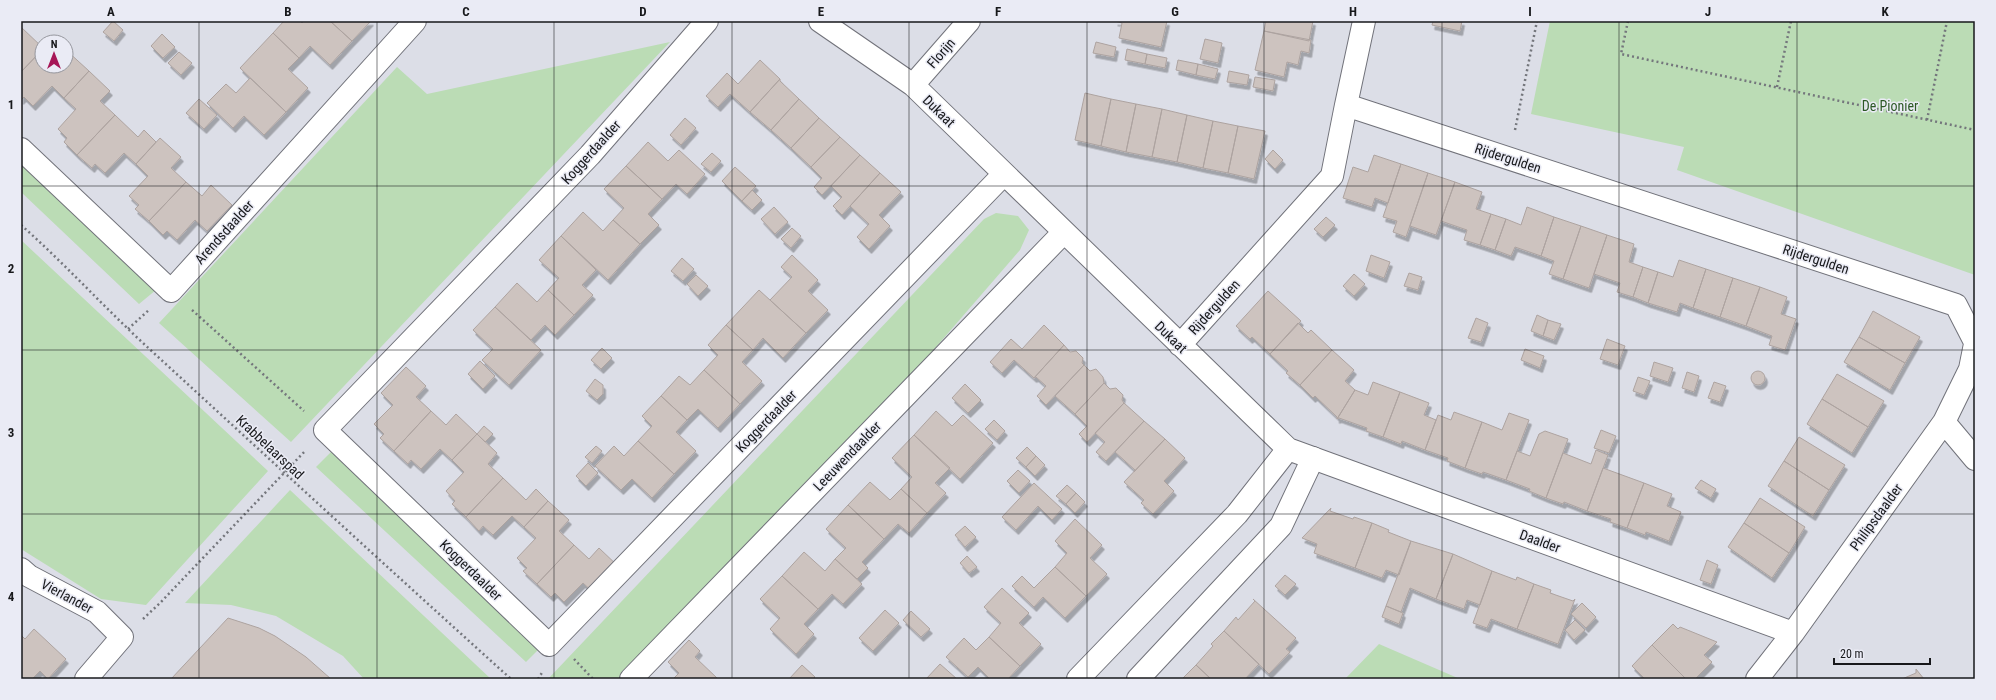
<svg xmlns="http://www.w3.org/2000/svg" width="1996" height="700" viewBox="0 0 1996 700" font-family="'Roboto Condensed',sans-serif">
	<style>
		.green { fill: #bbdcb5 }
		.building { fill: #cdc3bf; stroke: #ada3a0; filter: url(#shadow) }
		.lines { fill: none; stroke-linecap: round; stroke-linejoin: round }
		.pedestrian-casing { stroke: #71727a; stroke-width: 24 }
		.minor-casing { stroke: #71727a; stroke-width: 24 }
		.path { stroke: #74767c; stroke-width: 2.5; stroke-dasharray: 2 3; stroke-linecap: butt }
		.pedestrian { stroke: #fff; stroke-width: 22 }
		.minor { stroke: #fff; stroke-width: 22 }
		.grid { fill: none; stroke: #17181b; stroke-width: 1; stroke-opacity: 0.55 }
		.labels { text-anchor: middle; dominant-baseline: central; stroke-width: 3; stroke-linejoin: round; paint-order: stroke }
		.street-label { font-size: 14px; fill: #17181b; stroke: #eaebf5 }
		.park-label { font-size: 14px; fill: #2c5925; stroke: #eaebf5 }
		.neatline { fill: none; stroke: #17181b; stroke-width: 1.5 }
		.grid-label { font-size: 13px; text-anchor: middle; font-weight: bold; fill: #17181b }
	</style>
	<defs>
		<filter id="shadow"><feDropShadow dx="2.5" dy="4.5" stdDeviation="0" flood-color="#0004"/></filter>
	</defs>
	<rect width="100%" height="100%" fill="#dcdee7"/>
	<path class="green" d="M1550 21H1975V275L1677 170 1684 147 1531 114Z
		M670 42 291 442 159 323 397 67 427 94Z
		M21 152 162 285 139 304 21 192Z
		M996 213 1018 216 1029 230 1020 250 930 354 623 679H548L984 219Z
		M21 240 268 471 146 605 101 599 21 549Z
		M334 449 544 644 526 662 316 467Z
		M290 490 491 679H364L343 656 276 616 231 605 185 603Z
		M1379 644 1460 679H1345Z"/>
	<path class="building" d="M113 21 123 30 114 41 103 32Z
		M284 21H300L302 23 304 21H330L352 41 330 65 310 46 299 58 273 33Z
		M330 21H371L352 41Z
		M1115 21H1167L1161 47 1119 38 1122 23Z
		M1266 21H1313L1309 41 1264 31Z
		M1433 21H1462L1460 31 1432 25Z
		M21 27 42 47V50L21 72Z
		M1264 31 1311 40 1309 53 1301 51 1298 65 1287 62 1284 77 1255 70Z
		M273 33 299 58 288 69 308 88 286 112 240 68Z
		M162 34 175 47 163 58 151 46Z
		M53 38 58 42H49Z
		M1205 39 1222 43 1218 63 1200 59Z
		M1096 42 1116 47 1114 57 1093 53Z
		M1127 49 1147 54 1145 64 1125 60Z
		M42 50V66H66V50L89 71 64 98 52 86 33 106 24 97 21 100V72Z
		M179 52 192 63 181 75 168 63Z
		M1147 54 1167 58 1165 68 1145 64Z
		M760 60 780 79 750 112 730 94 718 107 706 96 727 73 738 84Z
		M1178 60 1198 64 1196 75 1176 70Z
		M1198 64 1218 69 1215 79 1196 75Z
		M89 71 110 91 100 101 115 115 77 155 64 142 67 138 58 129 76 109 64 98Z
		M1229 71 1249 75 1247 85 1227 82Z
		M1255 77 1275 80 1273 91 1253 87Z
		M250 78 286 112 264 135 244 116 233 128 207 103 226 84 236 93Z
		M780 79V81L799 99 771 130 750 112Z
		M1085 93 1111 99 1101 146 1075 140Z
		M199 99 217 115 204 129 186 113Z
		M799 99 819 118 791 148 771 130Z
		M1111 99 1136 104 1126 152 1101 146Z
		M1136 104 1162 109 1152 157 1126 152Z
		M1162 109 1187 115 1177 162 1152 157Z
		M115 115 138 137 144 130 156 142 136 164 124 153 105 173 95 164 92 168 77 155Z
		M1187 115 1213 121 1203 168 1177 162Z
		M685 118 696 128 681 145 670 135Z
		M819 118 840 137 811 167 791 148Z
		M1213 121 1238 126 1228 173 1203 168Z
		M1238 126 1265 131 1254 179 1228 173Z
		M840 137 860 155 822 195 814 187 822 178 811 167Z
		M160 138 181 157 171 168 186 182 149 221 135 209 139 205 129 196 148 176 136 164Z
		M648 142 668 161 679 150 705 174 687 194 676 184 662 199 626 166Z
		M1273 150 1283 160 1275 169 1265 159Z
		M712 153 721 161 711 172 701 164Z
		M860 155 880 173 842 215 833 206 842 197 831 186Z
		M1374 155 1401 164 1388 203 1375 198 1372 207 1343 198 1353 167 1368 172Z
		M1401 164 1428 173 1406 237 1393 232 1397 221 1383 217Z
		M626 166 662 199 648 214 659 225 640 244 613 220 624 208 604 189Z
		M735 167 756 186 742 201 722 181Z
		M880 173 901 192 879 215 890 226 869 249 857 237 869 224 850 206Z
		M1428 173 1455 182 1436 235 1410 226Z
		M186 182 202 196 211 185 232 205 207 231 195 220 177 240 167 231 163 235 149 221Z
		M1455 182 1482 192 1476 209 1491 214 1480 245 1464 240 1467 230 1441 221Z
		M752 190 762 200 752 210 742 201Z
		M774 207 788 222 775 234 761 219Z
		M1527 207 1554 217 1541 256 1515 247 1511 256 1495 250 1506 219 1521 225Z
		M583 212 603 231 613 220 640 244 608 280 561 236Z
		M1491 214 1506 219 1495 250 1480 245Z
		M1326 217 1335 225 1323 237 1314 229Z
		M1554 217 1581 226 1563 279 1549 274 1554 261 1541 256Z
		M1581 226 1607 235 1589 288 1563 279Z
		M792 228 801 236 791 248 781 239Z
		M1607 235 1634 244 1629 262 1643 267 1633 297 1617 292 1620 283 1594 274Z
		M561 236 596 270 582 285 593 295 574 315 548 290 559 278 539 260Z
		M792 255 818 280 808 291 828 310 806 333 770 300 792 277 781 267Z
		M1371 255 1390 262 1384 278 1366 271Z
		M682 258 694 269 683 281 671 271Z
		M1679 260 1706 269 1693 308 1680 303 1677 312 1648 303 1658 272 1673 277Z
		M1643 267 1658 272 1648 303 1633 297Z
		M1706 269 1733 278 1720 317 1693 308Z
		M1409 273 1422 277 1418 290 1404 286Z
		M1354 274 1365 284 1354 296 1343 286Z
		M696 275 708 286 698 296 687 284Z
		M1733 278 1760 287 1746 326 1720 317Z
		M517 283 537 302 548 290 574 315 555 335 545 325 531 340 495 307Z
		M1760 287 1787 297 1781 314 1796 319 1785 350 1769 345 1772 336 1746 326Z
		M759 290 806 333 783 358 763 338 753 350 726 325Z
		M1268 291 1301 321 1270 354 1252 337 1250 339 1236 326Z
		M495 307 541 350 509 385 482 360 493 349 473 330Z
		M1873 311 1920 337 1905 363 1859 337Z
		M1537 315 1548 320 1543 336 1531 331Z
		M1476 318 1488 323 1481 342 1468 338Z
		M1548 320 1561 324 1554 340 1543 336Z
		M1298 323 1308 333 1311 330 1332 350 1300 385 1286 373 1288 371 1270 354Z
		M726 325 753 350 742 362 762 381 740 404 704 370 718 355 708 345Z
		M1044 325 1064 345 1034 378 1014 360 1002 373 990 362 1011 339 1022 349Z
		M1859 337 1905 363 1890 390 1844 362Z
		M1607 339 1625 346 1618 365 1600 359Z
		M1064 345 1070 352 1076 351 1083 358 1082 363 1084 365 1046 405 1037 396 1046 386 1036 377 1034 378Z
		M602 348 612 358 601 369 591 360Z
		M1525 349 1544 356 1540 368 1521 360Z
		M1332 350 1354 370 1345 381 1355 390 1337 419V417L1315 396 1313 398 1300 385Z
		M480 361 495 376 483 389 468 374Z
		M1654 362 1673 368 1668 382 1650 376Z
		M1084 365 1090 371 1096 369 1103 377 1104 383 1075 414 1055 396Z
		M406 367 426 386 416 397 431 411 394 451 380 438 384 434 374 424 393 405 381 393Z
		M704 370 740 404 718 428 698 409 687 420 661 396 679 376 690 385Z
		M1751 378a7 7 0 1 1 14 0a7 7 0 1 1-14 0Z
		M1687 372 1699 376 1694 392 1682 388Z
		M1837 374 1884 401 1868 427 1822 399Z
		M1638 377 1650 381 1644 395 1633 391Z
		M595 379 603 385V394L597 400 586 391Z
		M1373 382 1400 392 1383 437 1366 431 1367 428 1339 418 1337 419 1355 390 1368 395Z
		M1714 382 1726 386 1720 402 1708 398Z
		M1104 383 1110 389 1116 388 1123 395 1122 400 1124 403 1087 442 1079 434 1087 426 1075 414Z
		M965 384 981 400 968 413 952 398Z
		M1400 392 1429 403 1424 415 1436 420 1425 450 1402 441 1401 444 1383 437Z
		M661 396 687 420 676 432 696 451 674 474 638 441 652 426 642 416Z
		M1822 399 1868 427 1852 453 1807 424Z
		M1124 403 1144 421 1106 461 1096 452 1105 442 1095 433Z
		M431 411 446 425 456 414 477 434 452 460 440 449 421 469 411 460 408 464 394 451Z
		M936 411 952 426 963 415 993 443 960 479 914 435Z
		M1454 412 1482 422 1465 468 1447 461 1448 458 1425 450 1438 415 1451 420Z
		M1509 413 1529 420 1506 480 1483 472 1482 474 1465 468 1482 422 1502 430Z
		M994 420 1005 431 997 440 985 429Z
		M1144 421 1165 439 1134 472 1135 470 1115 452Z
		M484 426 493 434 485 442 477 434Z
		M1601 430 1616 436 1609 453 1594 448Z
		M1545 431 1568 439 1546 498 1529 491 1530 489 1506 480 1517 451 1530 456 1539 434Z
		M477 434 497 453 488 464 503 478 466 517 452 504 455 501 446 491 464 472 452 460Z
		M914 435 950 468 935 483 946 493 927 513 901 489 912 477 892 458Z
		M1799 437 1845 465 1829 490 1784 461Z
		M1165 439 1185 458 1164 481 1174 491 1153 514 1141 503 1144 500 1124 482Z
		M638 441 674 474 652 498 632 479 621 490 595 466 614 446 624 456Z
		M596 446 602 451 592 463 585 457Z
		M1027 447 1036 456 1026 467 1016 458Z
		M1596 450 1608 455 1587 511 1564 502 1563 504 1546 498 1563 453 1591 464Z
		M1036 456 1045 465 1035 476 1026 467Z
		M1784 461 1829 490 1813 516 1768 486Z
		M588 463 598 473 586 486 576 476Z
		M1603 468 1644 483 1627 528 1610 522 1611 519 1587 511Z
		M1018 470 1030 481 1019 493 1007 481Z
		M503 478 526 500 536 489 548 501 524 527 512 516 493 535 483 526 479 531 466 517Z
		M1701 480 1716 489 1711 498 1695 488Z
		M870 482 890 500 901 489 927 513 909 533 898 524 884 539 848 505Z
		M1034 483 1062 509 1052 520 1038 506 1016 530 1002 517Z
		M1644 483 1672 494 1667 506 1681 512 1669 541 1646 532 1645 535 1627 528Z
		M1067 485 1076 493 1066 504 1056 496Z
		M1076 493 1085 502 1075 513 1066 504Z
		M1760 498 1805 527 1789 553 1744 523Z
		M548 501 569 520 559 531 574 545 537 584 523 571 527 568 517 558 536 538 524 527Z
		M848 505 884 539 862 562 868 568 857 579 835 559 846 548 826 529Z
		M1331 508 1330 511 1353 519 1354 517 1372 523 1355 568 1314 553 1317 544 1302 538Z
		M1075 519 1102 545 1090 558 1107 574 1086 596 1055 567 1067 553 1055 541Z
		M1372 523 1389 530 1388 532 1411 541 1399 575 1386 570 1382 578 1355 568Z
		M1744 523 1789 553 1772 578 1728 547Z
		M965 526 976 537 965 547 955 535Z
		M1411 541 1453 554 1436 599 1410 588 1401 612 1386 606Z
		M574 545 589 559 599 548 620 568 595 594 583 583 564 602 555 593 551 597 537 584Z
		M804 552 825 571 835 559 862 584 843 604 832 594 818 609 782 576Z
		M1453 554 1492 571 1480 605 1467 600 1464 609 1436 599Z
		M967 556 977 567 969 573 960 563Z
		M1707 560 1718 565 1711 584 1700 580Z
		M1055 567 1086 596 1065 618 1043 597 1034 607 1012 586 1022 576 1034 588Z
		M1492 571 1516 580 1517 577 1534 584 1517 629 1491 619 1487 628 1473 623Z
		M1285 575 1296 584 1285 595 1275 586Z
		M782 576 818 609 804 624 814 634 796 654 770 629 780 618 760 599Z
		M1534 584 1551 590 1550 593 1573 601 1575 599 1558 644 1517 629Z
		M1002 588 1029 613 1019 623 1041 644 1020 666 989 637 1001 623 984 607Z
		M1253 599 1296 638 1286 649 1290 652 1269 674 1224 631 1236 617 1238 620 1255 601Z
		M1582 603 1596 617 1586 628 1571 614Z
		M1386 606 1403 613 1399 624 1382 617Z
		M885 610 899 623 873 651 859 638Z
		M911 611 930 629 921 637 903 620Z
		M228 618 259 628 275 636 306 657 331 679H171Z
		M1575 620 1585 630 1574 640 1565 630Z
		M1673 624 1678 629 1680 627 1717 642 1704 655 1712 662 1695 679H1686L1652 645Z
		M34 629 66 659 48 679 40 671 32 679H21V635L25 639Z
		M1224 631 1259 664 1245 679H1211L1196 665 1213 646 1211 644Z
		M989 637 1020 666 1008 679H990L978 667 968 677 946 657 964 638 976 650Z
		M689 640 700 651 695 657 718 679H673L679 673 668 662Z
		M1652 645 1686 679H1645L1632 666Z
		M940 664 957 679H926Z
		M802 665 815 677 813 679H789Z
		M1196 665 1211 679H1182Z
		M1916 669 1924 679H1902L1916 673Z"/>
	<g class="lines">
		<defs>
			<path id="pedestrian" d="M1138 679 1281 526 1313 458"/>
			<path id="minor" d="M707 21 590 155 325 430 549 645 1004 174
				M820 21 913 85 1288 449 1237 514 1078 679
				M913 85 969 21
				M1346 105 1364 21
				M21 149 171 291 415 21
				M1180 345 1332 176 1346 105 1956 305 1975 342
				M1944 422 1975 459
				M1288 449 1793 633
				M21 569 29 576 97 612 122 637 86 679
				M631 679 1064 232
				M1757 679 1793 633 1944 422 1970 369 1975 344"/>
		</defs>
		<use href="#pedestrian" class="pedestrian-casing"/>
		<use href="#minor" class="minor-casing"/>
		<path class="path" d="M1628 21 1621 54 1975 130
			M1777 87 1791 21
			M1927 120 1947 21
			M1515 130 1537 21
			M21 225C64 263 102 305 144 344 266 456 388 568 511 679
			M192 310 304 411
			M128 329 150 309
			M143 619 160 603 306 450
			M574 659 593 679
			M538 679 543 671"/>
		<use href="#pedestrian" class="pedestrian"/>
		<use href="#minor" class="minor"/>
	</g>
	<path class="grid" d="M199 21V679M377 21V679M554 21V679M732 21V679M909 21V679M1087 21V679M1264 21V679M1442 21V679M1619 21V679M1797 21V679M21 186H1975M21 350H1975M21 514H1975"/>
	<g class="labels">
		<g class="street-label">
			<text transform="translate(941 53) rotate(-49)">Florijn</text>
			<text transform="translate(939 111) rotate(44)">Dukaat</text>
			<text transform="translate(591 152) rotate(-48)">Koggerdaalder</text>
			<text transform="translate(1508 158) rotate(18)">Rijdergulden</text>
			<text transform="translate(224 232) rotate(-48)">Arendsdaalder</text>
			<text transform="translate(1816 259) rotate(18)">Rijdergulden</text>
			<text transform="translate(1214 307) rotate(-48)">Rijdergulden</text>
			<text transform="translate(1171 337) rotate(44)">Dukaat</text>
			<text transform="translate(766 421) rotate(-46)">Koggerdaalder</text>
			<text transform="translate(270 447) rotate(43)">Krabbelaarspad</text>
			<text transform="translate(847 456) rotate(-46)">Leeuwendaalder</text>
			<text transform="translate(1876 517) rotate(-54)">Philipsdaalder</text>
			<text transform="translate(1540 541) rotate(20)">Daalder</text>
			<text transform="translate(471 570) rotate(44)">Koggerdaalder</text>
			<text transform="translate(67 596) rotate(28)">Vierlander</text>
		</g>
		<g class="park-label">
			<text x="1890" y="106">De Pionier</text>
		</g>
	</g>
	<rect width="1996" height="700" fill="none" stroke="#eaebf5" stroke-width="44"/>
	<g transform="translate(54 54)"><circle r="19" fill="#eaebf5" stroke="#96979e"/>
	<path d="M0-3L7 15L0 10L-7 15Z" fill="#a61657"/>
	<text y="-6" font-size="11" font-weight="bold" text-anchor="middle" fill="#17181b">N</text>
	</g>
	<path d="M1834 658v6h96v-6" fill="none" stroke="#17181b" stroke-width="2"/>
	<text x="1840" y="658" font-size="12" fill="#17181b" stroke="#eaebf5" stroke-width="3" paint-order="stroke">20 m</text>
	<rect x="22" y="22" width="1952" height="656" class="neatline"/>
	<g class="grid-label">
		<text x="111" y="16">A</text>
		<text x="288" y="16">B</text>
		<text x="466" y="16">C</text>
		<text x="643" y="16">D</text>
		<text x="821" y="16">E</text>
		<text x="998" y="16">F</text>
		<text x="1175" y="16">G</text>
		<text x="1353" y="16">H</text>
		<text x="1530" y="16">I</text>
		<text x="1708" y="16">J</text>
		<text x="1885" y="16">K</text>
		<text x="11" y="109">1</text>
		<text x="11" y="273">2</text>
		<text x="11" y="437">3</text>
		<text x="11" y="601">4</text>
	</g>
</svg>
